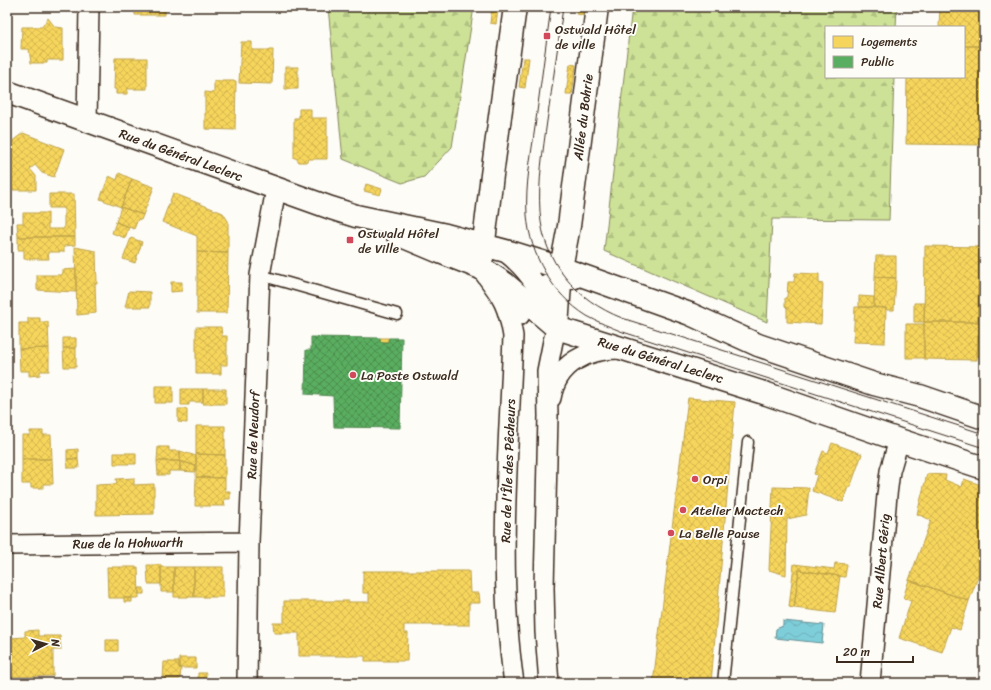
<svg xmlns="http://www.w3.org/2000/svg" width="991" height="690" viewBox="0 0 991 690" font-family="Sriracha,sans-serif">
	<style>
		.forest { fill: url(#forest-firs); stroke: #84865a }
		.water { fill: url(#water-waves); stroke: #638c8f }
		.homes { fill: url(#homes-cross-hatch); stroke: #bea249 }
		.public { fill: url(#public-cross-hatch); stroke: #51864d }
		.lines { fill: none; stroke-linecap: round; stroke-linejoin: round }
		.service-casing { stroke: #3b2a1e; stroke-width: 13 }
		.minor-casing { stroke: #3b2a1e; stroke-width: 22 }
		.secondary-casing { stroke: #3b2a1e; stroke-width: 25 }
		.service { stroke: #fdfcf7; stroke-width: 10 }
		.minor { stroke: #fdfcf7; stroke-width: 19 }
		.secondary { stroke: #fdfcf7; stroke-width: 22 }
		.tram { stroke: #3b2a1e; stroke-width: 1 }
		.poi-dot { fill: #d1495b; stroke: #fdfcf7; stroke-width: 1.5 }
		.labels { text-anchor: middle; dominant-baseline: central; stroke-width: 4; stroke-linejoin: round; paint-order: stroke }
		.poi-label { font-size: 13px; fill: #3b2a1e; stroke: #fdfcf7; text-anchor: start }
		.street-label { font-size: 13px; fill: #3b2a1e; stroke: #fdfcf7 }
	</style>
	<defs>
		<pattern id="forest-firs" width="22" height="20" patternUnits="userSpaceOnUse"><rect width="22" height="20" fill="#cde297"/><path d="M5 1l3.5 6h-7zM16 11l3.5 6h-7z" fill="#b1c282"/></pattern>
		<pattern id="water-waves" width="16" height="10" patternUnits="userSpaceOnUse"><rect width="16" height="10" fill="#7eceda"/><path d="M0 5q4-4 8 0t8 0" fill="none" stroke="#6eb1bb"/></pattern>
		<pattern id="homes-cross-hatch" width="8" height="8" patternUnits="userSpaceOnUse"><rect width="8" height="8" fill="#f6d55c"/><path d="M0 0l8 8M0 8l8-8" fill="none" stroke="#d4b750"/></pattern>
		<pattern id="public-cross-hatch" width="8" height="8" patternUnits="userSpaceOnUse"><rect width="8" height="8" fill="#5aae61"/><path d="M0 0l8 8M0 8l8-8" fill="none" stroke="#4c8e4f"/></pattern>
	</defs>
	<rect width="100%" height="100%" fill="#fdfcf7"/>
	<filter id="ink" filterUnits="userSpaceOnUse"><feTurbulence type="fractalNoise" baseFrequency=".025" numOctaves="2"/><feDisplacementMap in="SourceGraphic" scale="8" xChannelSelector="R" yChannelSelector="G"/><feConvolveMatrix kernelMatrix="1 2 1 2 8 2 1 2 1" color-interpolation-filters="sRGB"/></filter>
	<g filter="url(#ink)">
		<path class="forest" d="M328 7H474L452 147 424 177 402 183 343 159Z
			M632 7H897L896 27H826V77H894L889 220 772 219 767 322 604 251Z"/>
		<path class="water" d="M783 621 824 625 822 643 775 638 776 629 783 626Z"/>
		<path class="homes" d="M135 7H165V15H135Z
			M492 7 498 8 496 24 490 23Z
			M577 7H584L583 15 576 14Z
			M940 7H984V46H964V27H939Z
			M48 18 55 27 63 28V60H47V63H31L29 49H21L22 27H42Z
			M241 42H252V50H273L272 84 239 83Z
			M964 46H984V145L906 144 907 77H964Z
			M115 58H147V89H127V94H116V89H114Z
			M523 58H529L525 88 519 87Z
			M570 64 576 65 572 94H566Z
			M285 67H298V89H285Z
			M214 81H236L235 130 205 129V92L214 93Z
			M299 109H311V118H327V159H309L307 162H299L296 158H294V118H299Z
			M23 133 64 149 54 177 42 173 35 165 30 169 36 176V190H7V145Z
			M119 173 132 179 121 207 100 199 109 176 117 180Z
			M132 179 154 187 143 215 121 207Z
			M366 184 382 189 380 195 364 191Z
			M173 193 223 213 228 221V253L197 252V236L162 222Z
			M49 194H74L75 237H18L17 223H23V213H48V229H64V208H49Z
			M121 207 143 215 141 220 138 219 134 229 116 222Z
			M116 222 129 227 125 238 112 233Z
			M18 237H75V245L64 246V252H48L49 259H24V250H18Z
			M131 238 142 242 135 263 123 259Z
			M925 246 979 247 978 322H924Z
			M75 247 96 251 97 284 95 283 96 313 77 315Z
			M979 247H984V336H978L977 360 924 359V322H978Z
			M197 252 228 253 227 313H197Z
			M876 256H896V278L875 277Z
			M76 269V292L37 290V275H62V270Z
			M795 273 819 274V283L823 284 821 324 787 322V308L785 306V298L787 297 788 282H794Z
			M875 277 896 278 894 310H887L886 308 874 307Z
			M171 282H182V291L171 292Z
			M129 291 150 292V307H125Z
			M859 296 874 297V307H859Z
			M914 303H925L924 322H914Z
			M855 307 886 308 885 343 853 342Z
			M28 318H40V322H48L49 348 19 349V323H28Z
			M906 324H924V358H906Z
			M196 327H221L222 336H227V365H221V374H196Z
			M978 336H984V359L977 356Z
			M63 338H76V348H63Z
			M380 338H389L388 342H380Z
			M49 348V371H40V375L29 376V371H20L19 349Z
			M63 348H76V367H64Z
			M155 386H173V403H155Z
			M181 389H203V402H189V405H181Z
			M203 389H226V404H203Z
			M688 398 735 402 711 683H653Z
			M178 409H187V423L178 422Z
			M196 426H225V455L196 454Z
			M30 431H43V435H51L52 459H22V435H30Z
			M832 443 862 454 850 488 848 487 843 502 812 491 817 475 814 474 823 451 828 453Z
			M158 447H169V451H180V461H157Z
			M78 449V459H67V450Z
			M180 451 196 456V466L180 461Z
			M114 453H136V464H114Z
			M196 454 225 455V478L196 477Z
			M22 459H52L53 484H43V488H31V484H22Z
			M67 459H78L79 468H68Z
			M157 461H180V471H169V475H158Z
			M180 461 196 466 195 472 180 471Z
			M927 474 946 475 945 480 962 487 964 479 984 486V561L969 601 909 580 931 520 917 514Z
			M196 477 225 478V491H230V499H224L225 506H195Z
			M134 478V485L154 484V514L96 515V485L117 484 116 479Z
			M773 487 809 488 806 515 787 519 786 575 769 570Z
			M835 563 847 564 845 577 799 570 794 608 789 607 794 564 834 569Z
			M147 565H161V584H148Z
			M107 567H138L139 598H108Z
			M161 567H174V592H161Z
			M174 567H194V597H174Z
			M194 567H223V597H194Z
			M799 570 840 576 835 613 794 608Z
			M363 571H469L470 593H479L480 603H469V625H404V633H408L407 661H365V656H299V633H274L273 623H284V601H349V602H369V593H363Z
			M909 580 969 601 960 630 951 627 942 652 899 638 911 601 903 598Z
			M139 588H144V594H139Z
			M124 598H132V602H124Z
			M38 630V636H60L61 650H53V676L11 677 10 657 7 656V643L10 642V638L25 637V631Z
			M106 640H118V651H106Z
			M179 658H196V668H179Z
			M164 662H179V668H181L180 679H163Z
			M198 673H206V679H198Z
			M190 679H221V683H190Z"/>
		<path class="public" d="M311 337 380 338V342H388L389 338H402L400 428 334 427 333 396 305 394 306 350H311Z"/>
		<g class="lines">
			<defs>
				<path id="service" d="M260 275 397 314
					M723 683 748 442"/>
				<path id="minor" d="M87 121 89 7
					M503 250C520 263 536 280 543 301
					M485 274C503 298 508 306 513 336 509 452 497 568 514 683
					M520 315C533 288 545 282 574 279
					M551 398C557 363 587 349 620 349
					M7 545 249 542
					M247 683 249 542 260 275 276 189
					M549 683 545 632 544 588 548 416 547 371 553 341 557 328
					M870 683 887 495 890 471 899 440"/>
				<path id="secondary" d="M7 92 331 208 356 216 446 235 513 253 561 268 690 314 758 345 874 384 920 396 984 418
					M397 234 440 252 481 268 504 283 557 328 767 394 899 440 984 468
					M482 258 492 175 515 7
					M557 328 561 268 569 226 597 7"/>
			</defs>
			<use href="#service" class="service-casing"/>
			<use href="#minor" class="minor-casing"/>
			<use href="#secondary" class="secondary-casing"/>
			<use href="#service" class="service"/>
			<use href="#minor" class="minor"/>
			<use href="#secondary" class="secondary"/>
			<path class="tram" d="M551 7C546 47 540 87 535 127 531 156 525 186 527 215 530 255 552 294 587 316 598 322 610 327 623 332L984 448
				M563 7C558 45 553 83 547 121 543 151 538 182 540 212 543 262 576 300 622 318L984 434"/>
		</g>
	</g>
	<g class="poi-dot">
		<rect x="543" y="32" width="8" height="8" rx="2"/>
		<rect x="346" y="236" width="8" height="8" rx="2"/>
		<circle cx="353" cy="375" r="4"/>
		<circle cx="695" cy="479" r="4"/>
		<circle cx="683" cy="510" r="4"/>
		<circle cx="671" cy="533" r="4"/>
	</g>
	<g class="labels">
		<g class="poi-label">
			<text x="555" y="29">Ostwald Hôtel<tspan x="555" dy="15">de ville</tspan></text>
			<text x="358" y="233">Ostwald Hôtel<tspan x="358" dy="15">de Ville</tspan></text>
			<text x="361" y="375">La Poste Ostwald</text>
			<text x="703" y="479">Orpi</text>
			<text x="691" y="510">Atelier Mactech</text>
			<text x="679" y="533">La Belle Pause</text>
		</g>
		<g class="street-label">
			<text transform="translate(583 117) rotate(-83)">Allée du Bohrie</text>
			<text transform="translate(181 155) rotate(20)">Rue du Général Leclerc</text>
			<text transform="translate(661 360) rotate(17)">Rue du Général Leclerc</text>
			<text transform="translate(253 435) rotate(-88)">Rue de Neudorf</text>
			<text transform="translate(508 471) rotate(-88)">Rue de l'Île des Pêcheurs</text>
			<text transform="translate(128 543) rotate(-1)">Rue de la Hohwarth</text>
			<text transform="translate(881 561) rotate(-85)">Rue Albert Gérig</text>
		</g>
	</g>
	<rect width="991" height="690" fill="none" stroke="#fdfcf7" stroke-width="24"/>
	<rect x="12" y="12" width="967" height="666" fill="none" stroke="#3b2a1e" stroke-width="1.5" filter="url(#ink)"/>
	<rect x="825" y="26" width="140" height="52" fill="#fdfcf7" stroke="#afa8a0"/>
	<rect x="833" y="36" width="20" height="12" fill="#f6d55c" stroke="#afa8a0"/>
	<text x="861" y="46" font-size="12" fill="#3b2a1e">Logements</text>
	<rect x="833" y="56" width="20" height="12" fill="#5aae61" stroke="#afa8a0"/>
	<text x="861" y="66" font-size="12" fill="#3b2a1e">Public</text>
	<g transform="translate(46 644) rotate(84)" stroke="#fdfcf7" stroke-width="3" paint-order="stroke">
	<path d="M0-3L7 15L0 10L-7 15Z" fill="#3b2a1e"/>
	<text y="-6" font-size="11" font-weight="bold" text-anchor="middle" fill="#3b2a1e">N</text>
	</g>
	<path d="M837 656v6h76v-6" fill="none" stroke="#3b2a1e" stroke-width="2"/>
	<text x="843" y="656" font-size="12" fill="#3b2a1e" stroke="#fdfcf7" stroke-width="3" paint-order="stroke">20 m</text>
</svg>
